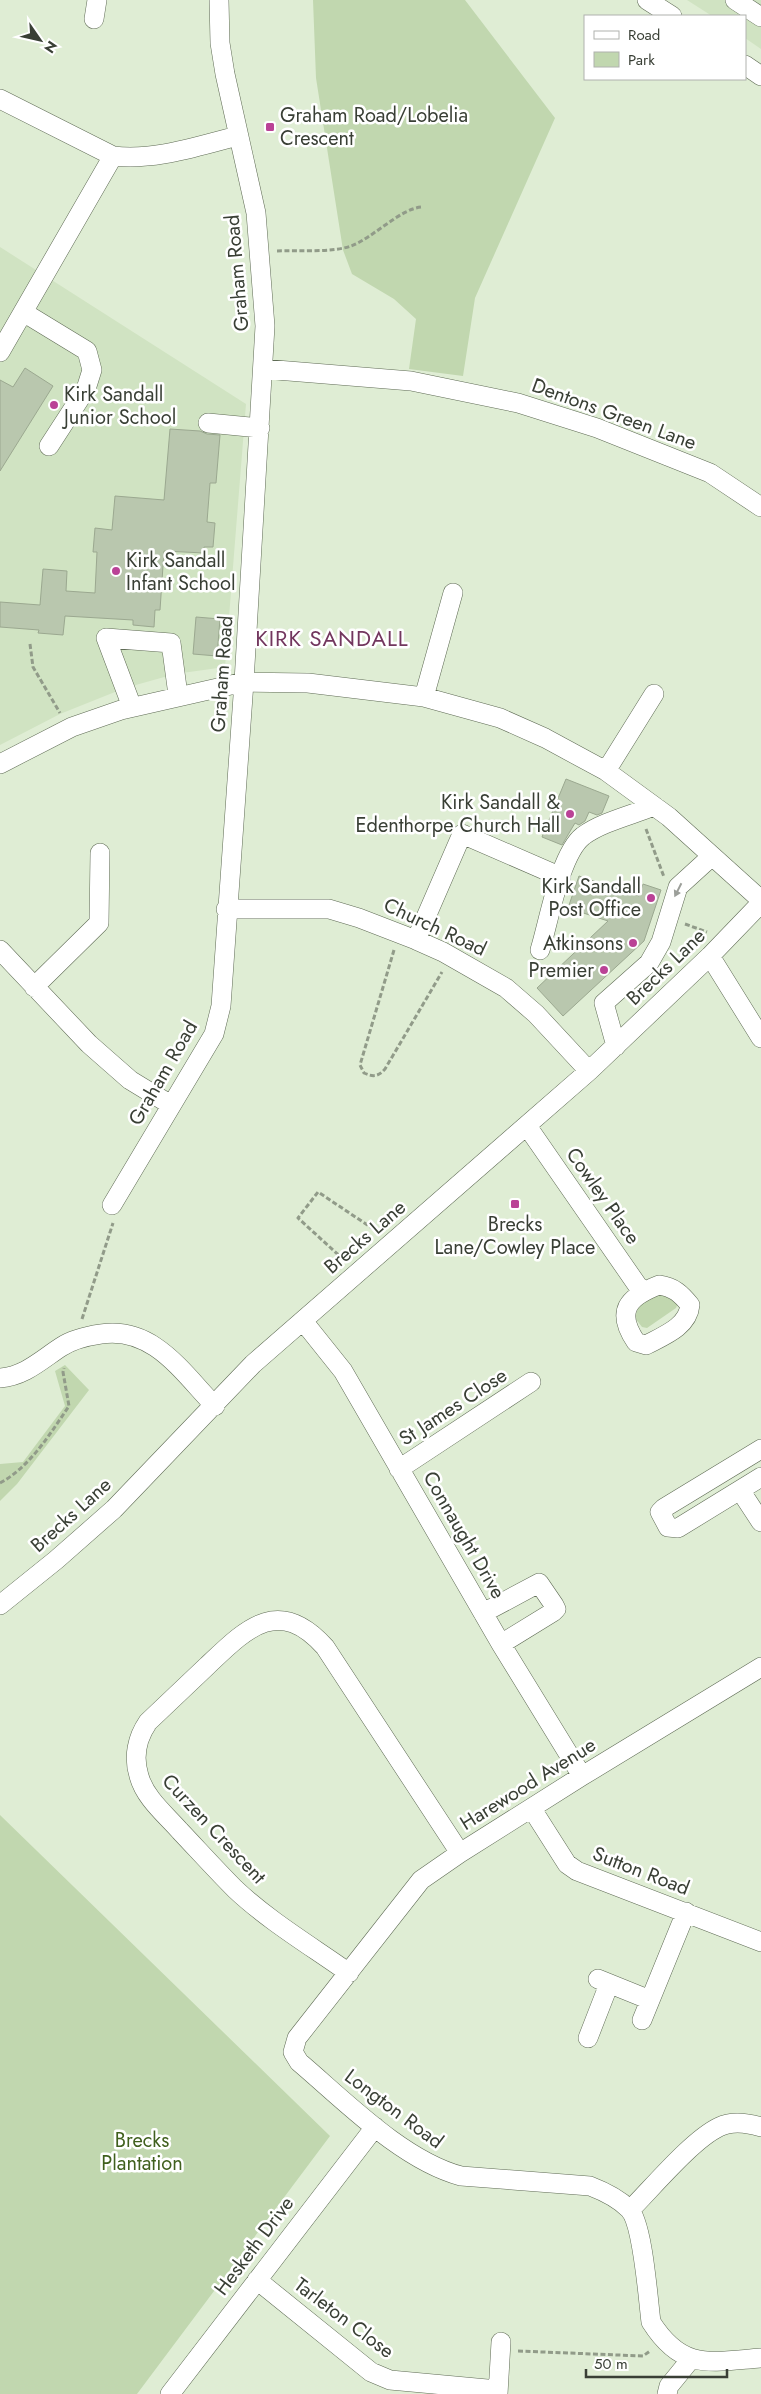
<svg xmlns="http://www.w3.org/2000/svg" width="761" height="2394" viewBox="0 0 761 2394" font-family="Jost,sans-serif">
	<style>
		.built { fill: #d0e3c2 }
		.green { fill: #c1d7af }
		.building { fill: #b9c7ae; stroke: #9ba890 }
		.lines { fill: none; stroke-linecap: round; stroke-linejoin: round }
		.minor-casing { stroke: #5f6b55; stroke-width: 20 }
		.path { stroke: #919b89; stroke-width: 3; stroke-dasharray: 5 2.5; stroke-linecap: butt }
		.minor { stroke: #fff; stroke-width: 19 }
		.oneway { fill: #9c9f9a }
		.poi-dot { fill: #ba4296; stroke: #fff; stroke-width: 2 }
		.labels { text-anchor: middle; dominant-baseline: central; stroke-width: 5; stroke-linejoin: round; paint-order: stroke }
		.poi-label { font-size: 20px; fill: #393f35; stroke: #fff; text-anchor: end }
		.street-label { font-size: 20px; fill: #393f35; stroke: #fff }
		.park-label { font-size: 20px; fill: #40601e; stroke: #fff }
		.quarter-label { font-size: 22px; letter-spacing: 1px; fill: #72365e; stroke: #fff }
	</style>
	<rect width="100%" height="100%" fill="#dfedd4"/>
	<path class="built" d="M687 0H761V49L745 38V16H712Z
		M0 247 246 404 225 667 175 674 125 688 60 714 0 745Z"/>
	<path class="green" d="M313 0H465L555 118 475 298 463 376 409 369 416 319 394 299 352 274 343 250 316 78Z
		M664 1291 678 1303 676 1308 647 1328 642 1327 635 1318 639 1305Z
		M65 1365 89 1390 17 1484 0 1501V1464L23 1462 65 1406 55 1371Z
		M0 1815 330 2136 137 2394H0Z"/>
	<path class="building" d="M25 368 53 386 0 471V380L13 387Z
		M170 429 200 431 207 434 220 435 216 483H210L207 522 215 523 213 547H204V553L164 551 160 610H155L154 627 133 625V620L65 616 63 635 38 633 39 630 0 627V602L40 605 43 569 67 571 66 591 95 593 97 552H93L95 528 112 530 115 496 164 500Z
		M196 617 220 619 217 656 193 654Z
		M566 779 609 796 602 813 597 815 589 812 585 821 579 825 575 823 562 845 542 837Z
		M579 876 639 896 643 884 661 890 644 941 563 1016 537 988 608 921 568 908Z"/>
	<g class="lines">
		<defs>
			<path id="minor" d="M647 0 672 16
				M735 0 761 17
				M94 19 97 0
				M745 65 761 76
				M0 99 113 156C156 161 197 146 238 136
				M23 312 87 351 92 370 86 389 49 446
				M0 352 113 156
				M264 369 411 381 518 403 597 428 710 473 761 507
				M208 423 260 428
				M424 697 453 593
				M132 707 106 638 171 643 178 695
				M0 764 72 727 121 710 244 682 308 683 424 697 500 718 545 738 606 771 669 817 761 900
				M606 771 654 694
				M226 909H329L359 918 416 940 443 952 506 988 536 1014 589 1071
				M416 940 462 834 561 877
				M0 950 89 1044 130 1080 171 1105
				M540 950C549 921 560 854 583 836 602 822 632 815 654 806
				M710 956 761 1038
				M34 987 99 923 100 853
				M616 1046 604 1003 649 963 661 942 678 887 712 856
				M527 1126 642 1292
				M112 1205 214 1034 221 1006 244 682 265 326 256 213 225 74 220 43 219 0
				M659 1285C674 1287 681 1294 690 1305 688 1327 663 1336 646 1345L636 1342C615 1311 628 1297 659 1285Z
				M303 1321 343 1371 501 1644 582 1776
				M0 1378C25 1376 41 1360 61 1347 73 1339 87 1336 101 1334 153 1326 182 1372 215 1406
				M761 1449 664 1508 660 1512 668 1527 678 1528 761 1477
				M399 1469 531 1382
				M740 1490 761 1522
				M0 1605 56 1560 114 1509 253 1364 589 1071 710 956 761 903
				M483 1613 539 1583 554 1605 556 1609 553 1612 501 1644
				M761 1667 582 1776 460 1853 421 1880 297 2038 293 2052 299 2062C345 2101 402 2160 461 2176L590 2186C603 2191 619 2199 629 2209 643 2223 648 2299 651 2322 682 2371 710 2362 761 2358
				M532 1809 567 1864 577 1871 761 1942
				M349 1973C311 1946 269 1921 235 1889 216 1870 198 1850 180 1831 165 1814 145 1798 139 1776 133 1757 137 1738 148 1722 168 1703 187 1685 207 1666 246 1629 278 1595 325 1647L460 1853
				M598 1979 650 2000
				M642 2020 686 1912
				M588 2038 609 1984
				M630 2210C653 2187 692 2140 719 2127 731 2121 748 2123 761 2127
				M257 2280 371 2372 390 2380 498 2390
				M170 2394 375 2127
				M498 2394 501 2342
				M667 2394 669 2386 691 2359"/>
		</defs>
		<use href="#minor" class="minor-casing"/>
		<path class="path" d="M277 251C298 250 331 253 351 246 373 238 401 208 422 207
			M30 644 33 667 60 713
			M646 829 664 877
			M685 924 707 932
			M394 950 360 1065 364 1073C373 1077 378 1077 385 1069L442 972
			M344 1260 298 1218 318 1192 378 1232
			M82 1319 113 1223
			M0 1483C30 1467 50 1434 69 1406L63 1372 64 1368
			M518 2351 643 2356 650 2351"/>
		<use href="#minor" class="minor"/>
	</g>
	<defs><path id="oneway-solid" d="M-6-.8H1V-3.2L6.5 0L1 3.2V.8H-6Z" transform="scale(1.25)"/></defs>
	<use class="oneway" href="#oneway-solid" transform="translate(678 890) rotate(117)"/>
	<g class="poi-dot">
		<rect x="265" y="122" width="10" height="10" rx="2.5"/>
		<circle cx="54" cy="405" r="5"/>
		<circle cx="116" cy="571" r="5"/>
		<circle cx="570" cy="814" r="5"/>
		<circle cx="651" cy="898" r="5"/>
		<circle cx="633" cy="943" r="5"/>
		<circle cx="604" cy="970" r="5"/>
		<rect x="510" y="1199" width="10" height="10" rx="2.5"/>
	</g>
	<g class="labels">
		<g class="poi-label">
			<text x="280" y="115" text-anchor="start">Graham Road/Lobelia<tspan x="280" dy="23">Crescent</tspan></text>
			<text x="64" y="394" text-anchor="start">Kirk Sandall<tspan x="64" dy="23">Junior School</tspan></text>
			<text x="126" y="560" text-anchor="start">Kirk Sandall<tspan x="126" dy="23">Infant School</tspan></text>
			<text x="560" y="802">Kirk Sandall &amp;<tspan x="560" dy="23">Edenthorpe Church Hall</tspan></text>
			<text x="641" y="886">Kirk Sandall<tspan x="641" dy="23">Post Office</tspan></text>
			<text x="623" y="943">Atkinsons</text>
			<text x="594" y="970">Premier</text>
			<text x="515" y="1224" text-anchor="middle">Brecks<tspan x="515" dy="23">Lane/Cowley Place</tspan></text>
		</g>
		<g class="street-label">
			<text transform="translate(237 273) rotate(-95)">Graham Road</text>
			<text transform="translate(614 414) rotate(20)">Dentons Green Lane</text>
			<text transform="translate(222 674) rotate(-86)">Graham Road</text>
			<text transform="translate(435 927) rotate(25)">Church Road</text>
			<text transform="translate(666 967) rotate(-44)">Brecks Lane</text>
			<text transform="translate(163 1073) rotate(-60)">Graham Road</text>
			<text transform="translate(603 1196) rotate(55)">Cowley Place</text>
			<text transform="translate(365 1237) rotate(-41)">Brecks Lane</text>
			<text transform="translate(453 1407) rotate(-33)">St James Close</text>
			<text transform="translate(71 1515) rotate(-42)">Brecks Lane</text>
			<text transform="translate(464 1535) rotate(60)">Connaught Drive</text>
			<text transform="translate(528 1784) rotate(-32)">Harewood Avenue</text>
			<text transform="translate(214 1829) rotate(47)">Curzen Crescent</text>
			<text transform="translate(641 1871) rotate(21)">Sutton Road</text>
			<text transform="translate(394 2109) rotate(37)">Longton Road</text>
			<text transform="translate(254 2246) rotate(-53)">Hesketh Drive</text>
			<text transform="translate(344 2318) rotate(37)">Tarleton Close</text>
		</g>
		<g class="park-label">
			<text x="142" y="2140">Brecks<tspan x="142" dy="23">Plantation</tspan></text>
		</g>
		<g class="quarter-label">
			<text x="332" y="638">KIRK SANDALL</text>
		</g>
	</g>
	<rect x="584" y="15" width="162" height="65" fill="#ffffff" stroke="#b0b2ae"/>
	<rect x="594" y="31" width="25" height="8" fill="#ffffff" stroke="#b0b2ae"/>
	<text x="628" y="40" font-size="15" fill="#393f35">Road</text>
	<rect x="594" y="52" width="25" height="15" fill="#c1d7af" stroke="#b0b2ae"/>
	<text x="628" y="65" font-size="15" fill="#393f35">Park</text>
	<g transform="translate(40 40) rotate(124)" stroke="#ffffff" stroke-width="4" paint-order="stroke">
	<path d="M0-4L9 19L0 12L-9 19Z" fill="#393f35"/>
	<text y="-8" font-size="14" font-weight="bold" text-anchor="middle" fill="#393f35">N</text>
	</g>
	<path d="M586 2369v8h141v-8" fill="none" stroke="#393f35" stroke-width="2.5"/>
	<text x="594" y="2369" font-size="15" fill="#393f35" stroke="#ffffff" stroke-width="4" paint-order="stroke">50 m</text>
</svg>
